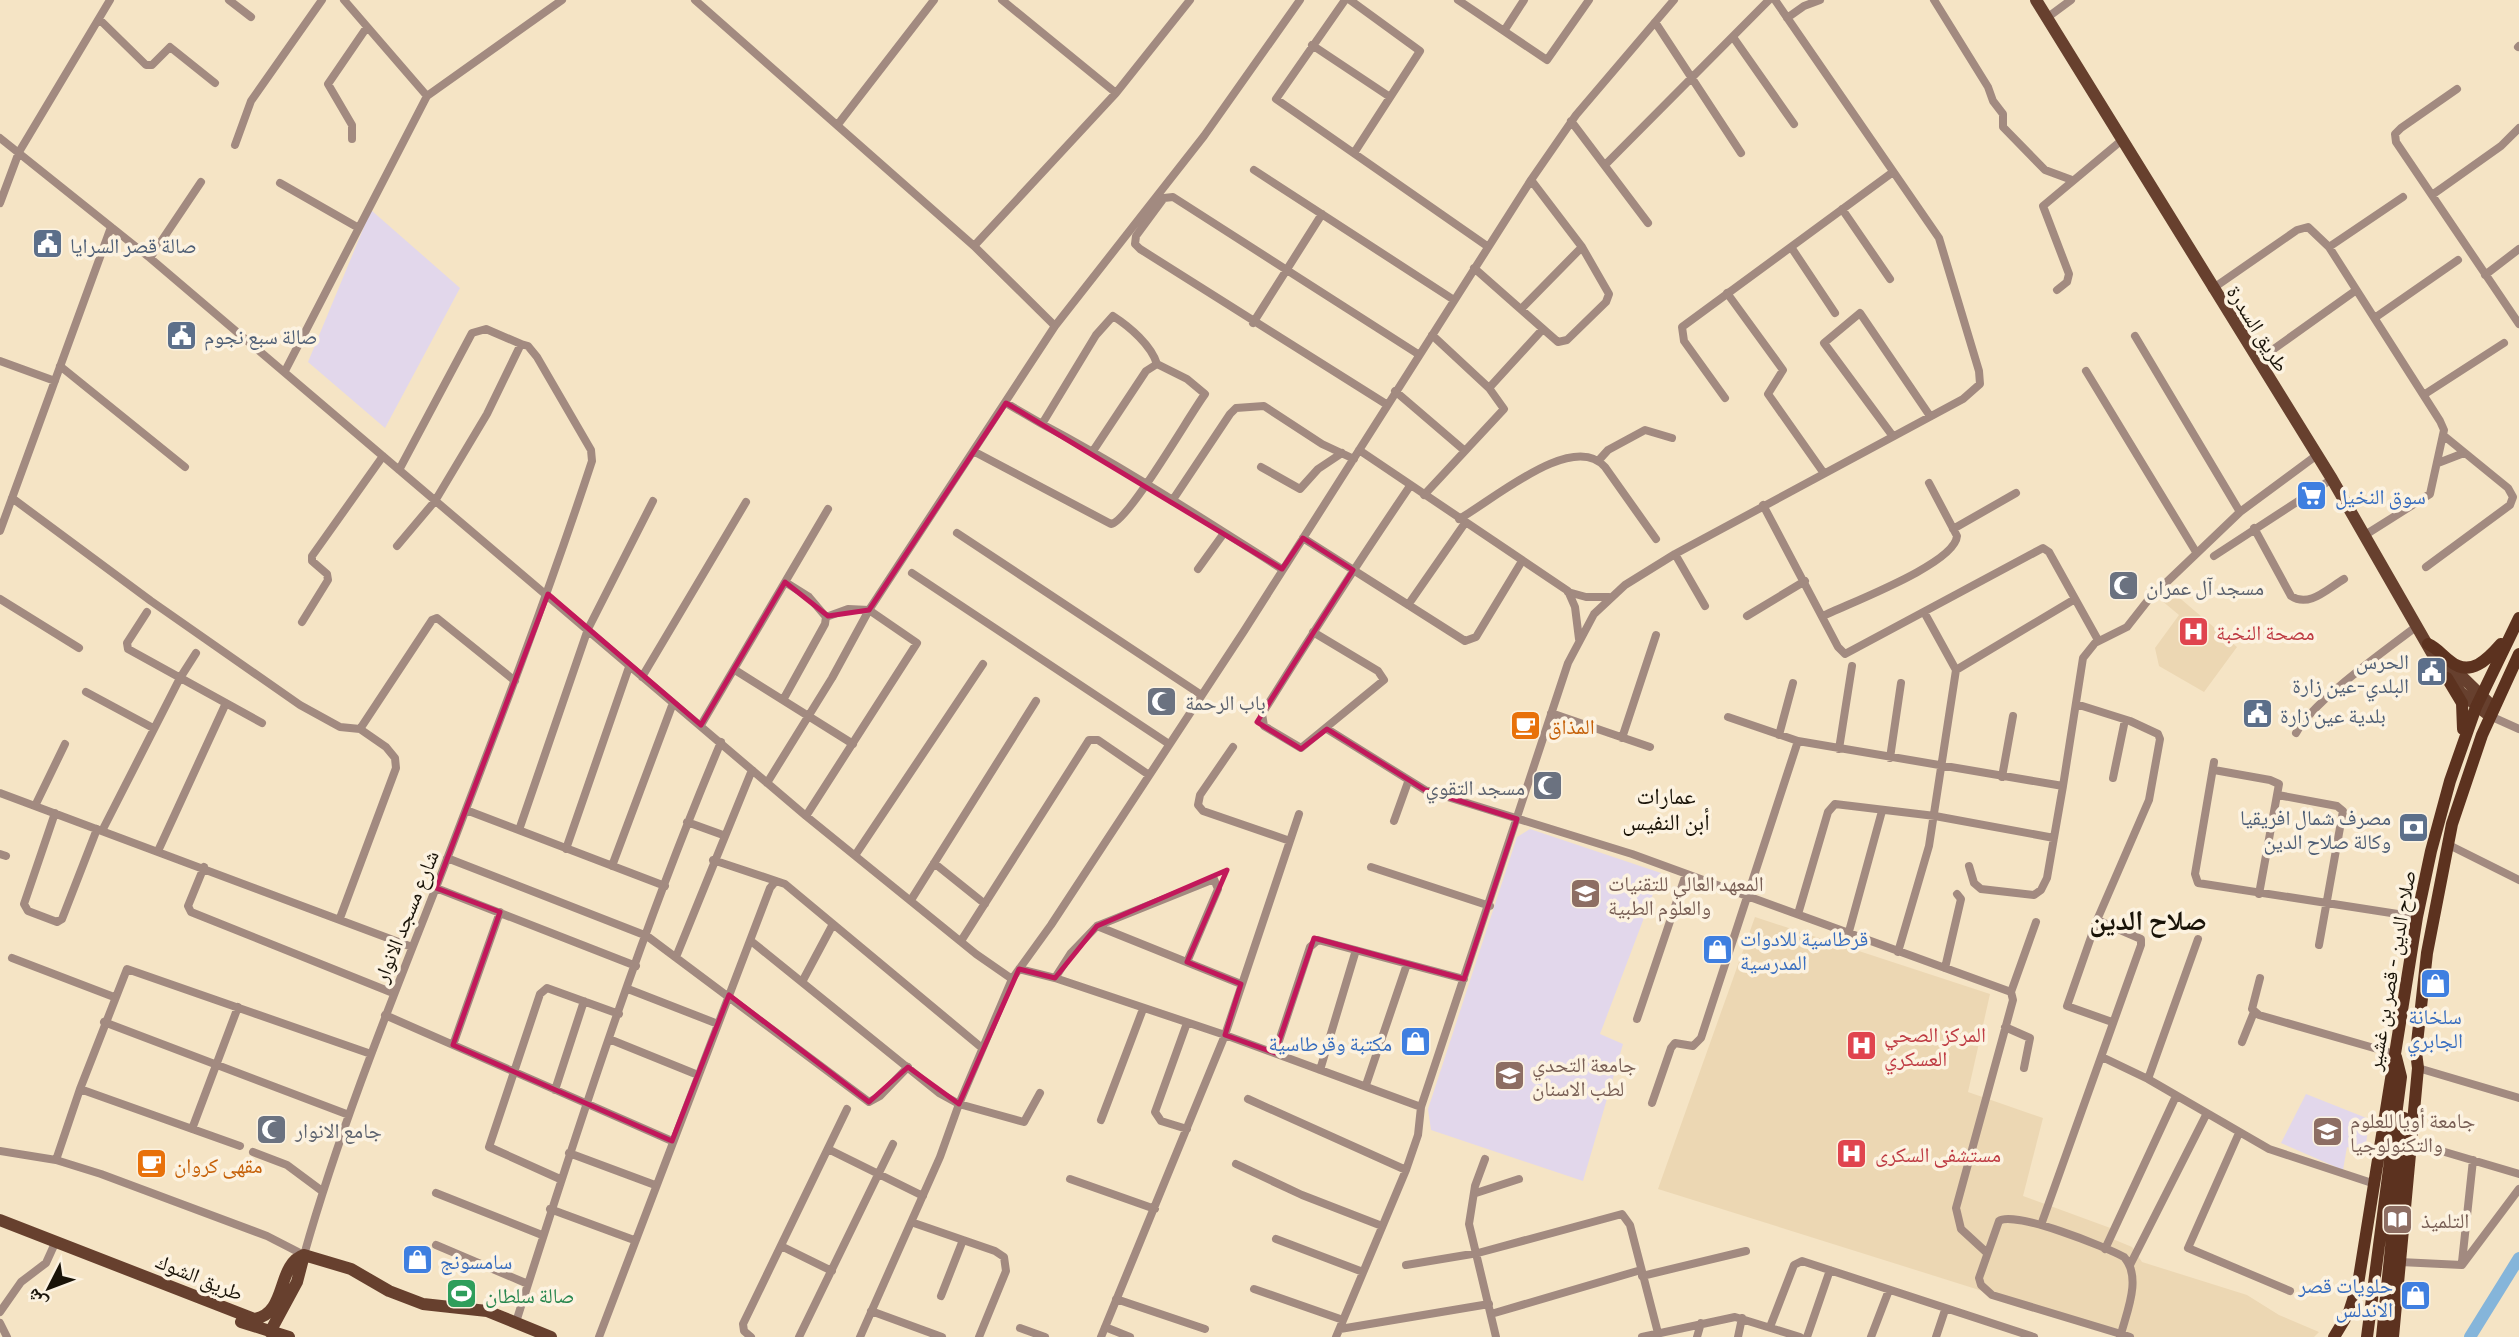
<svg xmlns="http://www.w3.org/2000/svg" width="2519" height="1337" viewBox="0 0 2519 1337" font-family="Commissioner,'Noto Naskh Arabic',sans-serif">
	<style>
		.education { fill: #e2d7eb }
		.built { fill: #ecd7b3 }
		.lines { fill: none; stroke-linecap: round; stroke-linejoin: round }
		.river { stroke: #85b5da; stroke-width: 12 }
		.minor { stroke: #a28a80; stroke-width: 8 }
		.primary { stroke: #67402e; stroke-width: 12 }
		.trunk { stroke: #5c321f; stroke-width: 12 }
		.marked { fill: none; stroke: #c2185b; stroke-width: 5; stroke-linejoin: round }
		.labels { text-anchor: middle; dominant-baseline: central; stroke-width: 7; stroke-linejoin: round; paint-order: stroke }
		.service-label { font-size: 21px; fill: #4e5e75; stroke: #fcf2e0; text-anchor: start }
		.street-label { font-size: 21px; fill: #191308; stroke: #fcf2e0 }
		.shop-label { font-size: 21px; fill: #366cbe; stroke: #fcf2e0; text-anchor: start }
		.worship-label { font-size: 21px; fill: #5b616d; stroke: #fcf2e0; text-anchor: start }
		.health-label { font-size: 21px; fill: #be3a42; stroke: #fcf2e0; text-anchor: start }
		.food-label { font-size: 21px; fill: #c56008; stroke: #fcf2e0; text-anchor: start }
		.education-label { font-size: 21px; fill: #785e54; stroke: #fcf2e0; text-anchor: start }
		.leisure-label { font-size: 21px; fill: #27864d; stroke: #fcf2e0; text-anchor: start }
		.neighbourhood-label { font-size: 23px; fill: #191308; stroke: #fcf2e0 }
		.district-label { font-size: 28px; font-weight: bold; fill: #191308; stroke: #fcf2e0 }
	</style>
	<rect width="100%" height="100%" fill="#f5e4c5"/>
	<path class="education" d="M371 210 460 288 385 428 308 362Z
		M1530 829 1661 873 1600 1034 1623 1044 1583 1181 1431 1130 1428 1109 1517 837Z
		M2306 1094 2369 1119 2365 1153 2347 1147 2343 1170 2281 1143Z"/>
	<path class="built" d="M2168 588 2237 647 2204 692 2159 666 2155 648 2179 615 2161 600Z
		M1755 917 1990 994 1968 1092 2043 1118 2023 1196 2113 1229 2108 1237 2132 1247 2142 1262 2247 1295 2279 1315 2319 1332 2314 1337H2129L1658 1189Z"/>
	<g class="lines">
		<path class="river" d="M2470 1337 2519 1258"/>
		<path class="minor" d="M229 0 251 17
			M344 0 427 96
			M695 0 974 246 1055 326
			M1002 0 1116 93
			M1345 0 1276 99 1487 246
			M1350 0 1420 51 1354 153
			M1458 0 1547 60 1589 0
			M1934 0 1988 87 1993 101 2003 114V127L2045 170 2072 180
			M2048 17 2071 0
			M1787 18 1804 6 1820 0
			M99 19 146 65H152L170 47 215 83
			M1655 22 1741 153
			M1504 31 1524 0
			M1733 37 1794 124
			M1312 45 1390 97
			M2518 47 2519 46
			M2457 89 2401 128 2395 134 2396 142 2519 324
			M1571 121 1648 223
			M839 123 934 0
			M0 138 150 258 806 816 976 954 1012 979
			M352 139V125L328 84 367 27
			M235 145 251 101 322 0
			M1605 165 1769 0
			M1254 170 1454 300
			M280 183 357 227
			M2432 195 2501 146 2519 128
			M0 203 19 152 110 0
			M1842 209 1890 279
			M974 246 1116 93 1190 0
			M1791 247 1835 313
			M2329 247 2403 197
			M150 258 201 182
			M1474 268 1558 342 1567 340 1606 302 1609 294 1582 247 1531 180
			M2485 275 2519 249
			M2212 289 2297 230 2308 227 2329 247 2440 421 2444 430 2430 494 2365 535
			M2057 290 2067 282 2069 274 2043 206 2122 140
			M1727 293 1783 370 1768 394 1823 472
			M1521 309 1582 247
			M2376 317 2458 260
			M1253 323 1322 214
			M2135 336 2240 512
			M0 361 55 381
			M2257 361 2355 291
			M60 366 185 467
			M285 371 427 96 562 0
			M2086 371 2196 552
			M1489 388 1542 330
			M1395 391 1465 451
			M2425 394 2504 343
			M1725 398 1684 341 1682 327 1893 172
			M1006 403 1042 424
			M1386 404 1140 249 1135 244 1136 236 1164 198 1173 197 1418 354
			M1892 435 1824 343 1860 313 1930 416
			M1359 450 1568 591 1575 607 1579 639
			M973 451 1111 524C1128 522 1190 414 1205 394L1187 379 1157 364C1151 345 1130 327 1113 316L1096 335 1042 424C1125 468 1203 519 1282 569
			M1093 451 1146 371 1157 364
			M1599 460 1608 450 1645 430 1672 438
			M2438 463 2464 453
			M1261 467 1300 489 1318 469 1342 453
			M399 470 472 333 486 329 521 344
			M1424 495 1504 409 1489 388 1432 335
			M12 498 151 601 300 705 340 727 360 729 386 747 395 758 396 768 340 918
			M1172 501 1230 414 1236 408 1264 406 1322 444 1354 459
			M1763 505 1838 647 1845 654 2043 548 2049 552 2098 640
			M1459 519C1492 501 1573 430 1605 467L1656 539
			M2254 528 2291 596C2309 608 2327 589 2344 579
			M1953 529 2016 493
			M0 531 111 227
			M957 533 1200 694
			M1303 538 1465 641 1476 637 1522 561
			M1675 554 1705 606
			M2214 556 2332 479
			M2426 567 2510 505 2513 497 2508 488 2443 435
			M1198 569 1224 533
			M912 573 1169 744
			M1568 592 1586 597H1609
			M0 599 79 648
			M1408 605 1465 523
			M147 612 127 643 128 649 262 723
			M1924 612 1956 670
			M1747 616 1805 581
			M1823 616C1849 603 1955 564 1957 536L1929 483
			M302 622 328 580 327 574 312 561V556L383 456
			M1313 632 1378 671 1384 680 1301 748 1264 726 1262 714C1310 637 1359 561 1410 486
			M735 670 853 744
			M642 677 746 502
			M86 692 153 728
			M783 700 825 624 826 617 809 597 785 582
			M2076 704 2130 721 2158 734 2160 739 2149 800 2097 920 2067 1006 2112 1022
			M1551 713 1650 747
			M2490 716 2519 729
			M701 725 828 509
			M360 729 432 620 437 618 515 681
			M1327 729 1425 790 1632 854 2011 992 2013 1000 1956 1208 1961 1229 1986 1252
			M2296 733C2314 700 2386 650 2417 626
			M1779 735 1793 683
			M1622 738 1656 635
			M1798 741 2063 786 2083 658 2095 643 2127 627 2149 599 2240 512 2317 455
			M1233 747 1200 795 1198 805 1203 811 1290 841
			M1839 749 1852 666
			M1890 758 1901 683
			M2214 762 2195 874 2198 883 2417 917
			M2214 770 2270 780 2279 784 2259 894
			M2002 777 2013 716
			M2113 778 2125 720
			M767 783 832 678 869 610 1055 326 1204 136 1300 0
			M0 793 412 947
			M2278 795 2337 806 2343 811 2319 945
			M35 806 65 744
			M466 810 665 886
			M55 813 24 904 28 911 57 922 62 919 97 829
			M806 816 917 643 869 610 848 609 826 617
			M1394 821 1408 782
			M687 822 723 835
			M519 830 588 629 653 501
			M102 831 180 678 196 653
			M2447 844 2519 880
			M566 849 629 667
			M158 851 226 703
			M0 854 6 856
			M856 854 983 664
			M447 858 647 936 869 1102 880 1096 908 1067
			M713 860 785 884 982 1048
			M934 863 985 904
			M612 866 673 703
			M1969 866 1974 883 1981 889 2034 895 2041 890 2047 878 2063 786
			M204 867 188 906 191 912 393 993
			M1371 867 1490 906
			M436 888 636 966
			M911 900 1036 701
			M1798 914 1828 812 1835 804 1935 816 2054 838
			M1097 926 1241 984
			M1848 935 1882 811
			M751 941 939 1093 959 1104 1024 1122 1040 1093
			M961 941 1089 740H1098L1149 775
			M1898 952 1929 846 1956 670 2075 599
			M676 957 752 770
			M12 958 114 997
			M1945 968 1961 899 1957 894
			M1019 969 1055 978 1225 1035 1421 1107
			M1055 978 1071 953 1097 926 1214 879 1218 889 1187 962
			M2260 978 2252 1009 2259 1015 2395 1054
			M802 982 833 924
			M628 989 718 1024
			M2011 992 2036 922
			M385 1015 672 1141
			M1637 1019 1686 874
			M104 1022 349 1115
			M1187 1023 1155 1112 1161 1121 1187 1129
			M2005 1027 2030 1038 2024 1068
			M609 1039 698 1075
			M2242 1042 2254 1012
			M453 1045 500 912
			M1275 1053 1310 947 1318 940 1464 979
			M2102 1057 2148 1079 2269 1149 2375 1184
			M2418 1068 2519 1098
			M1320 1070 1356 950
			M2148 1079 2198 939
			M1366 1085 1407 964
			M80 1089 240 1146
			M555 1090 584 1001
			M1248 1099 1406 1170
			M1652 1103 1671 1048 1675 1043 1693 1046 1701 1038 1798 741 1728 717
			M1101 1120 1143 1009
			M192 1129 238 1007
			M2239 1133 2188 1248 2290 1291
			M2411 1142 2519 1174
			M828 1149 923 1196
			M0 1151 56 1160 101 1174 267 1236 304 1255C340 1128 389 1007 437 885 491 744 545 604 592 461L591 450 537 357 528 346 521 344 487 414 435 501 397 546
			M253 1152 287 1165 322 1191
			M569 1153 655 1185
			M1485 1159 1475 1186 1469 1224 1496 1337
			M56 1160 80 1089 127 969 371 1054
			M1236 1164 1302 1195 1382 1226
			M560 1179 489 1147 540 994 547 988 619 1014
			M1070 1179 1155 1209
			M436 1193 542 1235
			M1476 1193 1519 1179
			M550 1209 634 1240
			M911 1222 995 1251 1004 1257 1006 1271 979 1337
			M2041 1225 2141 945V939L2097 920
			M1276 1239 1363 1272
			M436 1245 528 1284
			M781 1246 832 1271
			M2105 1249 2176 1096
			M2400 1262 2462 1265 2519 1189
			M2462 1262 2473 1160
			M1406 1265 1478 1253 1622 1214 1630 1225 1658 1333
			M2130 1265 2207 1113
			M1642 1276 1746 1251
			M1254 1289 1343 1320
			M941 1296 963 1240
			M1116 1299 1205 1329
			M871 1311 942 1337
			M0 1312 21 1282 46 1263 56 1241
			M1491 1314 1641 1270
			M516 1322C578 1127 641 931 721 742
			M0 1323 7 1337
			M1105 1327 1130 1337
			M1770 1327 1794 1265 1802 1261 2034 1337
			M1020 1328 1045 1337
			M1340 1329 1489 1304
			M599 1337 770 888 775 882
			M751 1337 744 1331 743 1324 847 1109
			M799 1337 893 1144
			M860 1337 940 1157 959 1104 1012 979 1051 925 1244 631 1531 180 1576 115 1674 0
			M1101 1337 1225 1035 1299 814
			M1336 1337 1406 1170 1418 1135 1421 1107 1568 663 1594 614 1625 585 1675 554 1963 399 1980 384 1979 371 1939 238 1775 0
			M1642 1337 1735 1317 1800 1337
			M1697 1337 1701 1323
			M1738 1337 1742 1318
			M1807 1337 1830 1270
			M1871 1337 1889 1290
			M1936 1337 1945 1310
			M2120 1337 2121 1334C2127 1311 2142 1277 2124 1257 2106 1247 2014 1210 1999 1221L1979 1278 1981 1285 1992 1295 2121 1334 2130 1337"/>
		<path class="primary" d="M2036 0 2332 479 2440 667 2461 693 2490 716
			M2446 661 2494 708
			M0 1220 254 1319C288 1314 276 1264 304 1255L351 1269 389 1291 423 1304 487 1311 551 1337
			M241 1322 289 1337
			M270 1332 297 1282 304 1255"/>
		<path class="trunk" d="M2428 644C2437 648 2442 655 2450 661 2470 678 2488 659 2501 644
			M2447 678 2462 703 2463 729
			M2334 1337 2349 1312 2358 1284 2417 917 2431 851 2450 781 2476 707 2519 618
			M2367 1337 2401 1077 2396 1057
			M2382 1337 2404 1118
			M2393 1337 2418 1068 2416 1052 2427 953 2452 824 2482 735 2519 654"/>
	</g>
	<path class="marked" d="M1006 403 1282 569 1303 538 1353 570 1257 722 1301 749 1327 729 1425 790 1517 819 1464 979 1314 938 1275 1053 1225 1035 1241 984 1187 962 1227 870 1097 926 1055 978 1019 969 959 1104 908 1067 869 1102 729 995 672 1141 453 1045 500 912 436 888 548 594 701 725 785 582 828 616 869 610Z"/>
	<defs>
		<symbol id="civic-square" viewBox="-11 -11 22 22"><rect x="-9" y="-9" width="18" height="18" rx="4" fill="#5c6f8a" stroke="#fcf2e0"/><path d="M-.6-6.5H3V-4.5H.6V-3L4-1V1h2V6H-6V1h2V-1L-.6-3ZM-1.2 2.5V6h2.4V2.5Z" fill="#fff"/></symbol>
		<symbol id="supermarket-square" viewBox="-11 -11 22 22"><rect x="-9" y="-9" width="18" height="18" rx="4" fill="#3f7fe0" stroke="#fcf2e0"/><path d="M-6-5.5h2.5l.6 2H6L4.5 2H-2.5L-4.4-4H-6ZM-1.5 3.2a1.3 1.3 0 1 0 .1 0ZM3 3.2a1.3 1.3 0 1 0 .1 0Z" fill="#fff"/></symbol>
		<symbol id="mosque-square" viewBox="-11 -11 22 22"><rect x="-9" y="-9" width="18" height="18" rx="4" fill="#6b7280" stroke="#fcf2e0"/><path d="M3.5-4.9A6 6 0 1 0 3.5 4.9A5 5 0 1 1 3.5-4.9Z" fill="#fff"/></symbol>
		<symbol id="hospital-square" viewBox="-11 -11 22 22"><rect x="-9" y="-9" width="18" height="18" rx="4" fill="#e0444e" stroke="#fcf2e0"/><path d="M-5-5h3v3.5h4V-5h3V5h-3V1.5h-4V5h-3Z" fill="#fff"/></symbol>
		<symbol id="cafe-square" viewBox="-11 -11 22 22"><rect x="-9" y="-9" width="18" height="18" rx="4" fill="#e8710a" stroke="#fcf2e0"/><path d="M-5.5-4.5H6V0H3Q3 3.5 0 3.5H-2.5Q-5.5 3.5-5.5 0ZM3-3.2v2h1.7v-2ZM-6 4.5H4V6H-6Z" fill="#fff"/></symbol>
		<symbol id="bank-square" viewBox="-11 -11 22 22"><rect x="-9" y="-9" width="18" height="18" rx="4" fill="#5c6f8a" stroke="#fcf2e0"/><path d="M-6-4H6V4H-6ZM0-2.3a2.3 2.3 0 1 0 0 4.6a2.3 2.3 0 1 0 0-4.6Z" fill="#fff"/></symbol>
		<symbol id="university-square" viewBox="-11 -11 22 22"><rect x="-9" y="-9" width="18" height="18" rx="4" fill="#8d6e63" stroke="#fcf2e0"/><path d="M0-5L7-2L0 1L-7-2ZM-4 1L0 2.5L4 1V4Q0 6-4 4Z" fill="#fff"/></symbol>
		<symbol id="shop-square" viewBox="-11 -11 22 22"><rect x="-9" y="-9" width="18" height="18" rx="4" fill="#3f7fe0" stroke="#fcf2e0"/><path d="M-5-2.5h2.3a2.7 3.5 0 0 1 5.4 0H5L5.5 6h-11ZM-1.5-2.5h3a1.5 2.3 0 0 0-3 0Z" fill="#fff"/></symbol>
		<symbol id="library-square" viewBox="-11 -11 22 22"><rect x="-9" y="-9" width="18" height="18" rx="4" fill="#8d6e63" stroke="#fcf2e0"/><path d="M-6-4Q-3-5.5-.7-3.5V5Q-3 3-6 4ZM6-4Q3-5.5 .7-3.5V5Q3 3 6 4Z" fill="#fff"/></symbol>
		<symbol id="stadium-square" viewBox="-11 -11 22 22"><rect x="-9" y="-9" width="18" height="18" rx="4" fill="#2e9e5b" stroke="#fcf2e0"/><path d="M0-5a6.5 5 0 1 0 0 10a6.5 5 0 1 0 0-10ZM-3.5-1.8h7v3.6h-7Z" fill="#fff"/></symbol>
	</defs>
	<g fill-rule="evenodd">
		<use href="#civic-square" x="30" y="226" width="35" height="35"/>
		<use href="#civic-square" x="164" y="318" width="35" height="35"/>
		<use href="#supermarket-square" x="2294" y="478" width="35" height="35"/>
		<use href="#mosque-square" x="2106" y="568" width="35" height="35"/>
		<use href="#hospital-square" x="2176" y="614" width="35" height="35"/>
		<use href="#civic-square" x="2414" y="654" width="35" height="35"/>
		<use href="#mosque-square" x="1144" y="684" width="35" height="35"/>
		<use href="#civic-square" x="2240" y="696" width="35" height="35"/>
		<use href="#cafe-square" x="1508" y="708" width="35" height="35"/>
		<use href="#mosque-square" x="1530" y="768" width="35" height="35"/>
		<use href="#bank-square" x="2396" y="810" width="35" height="35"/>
		<use href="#university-square" x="1568" y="876" width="35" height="35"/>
		<use href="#shop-square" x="1700" y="932" width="35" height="35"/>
		<use href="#shop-square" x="2418" y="966" width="35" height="35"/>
		<use href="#shop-square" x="1398" y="1024" width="35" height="35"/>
		<use href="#hospital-square" x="1844" y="1028" width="35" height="35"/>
		<use href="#university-square" x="1492" y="1058" width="35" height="35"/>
		<use href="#mosque-square" x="254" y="1112" width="35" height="35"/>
		<use href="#university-square" x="2310" y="1114" width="35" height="35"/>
		<use href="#hospital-square" x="1834" y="1136" width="35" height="35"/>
		<use href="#cafe-square" x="134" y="1146" width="35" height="35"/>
		<use href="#library-square" x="2380" y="1202" width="35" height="35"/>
		<use href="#shop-square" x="400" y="1242" width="35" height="35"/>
		<use href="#stadium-square" x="444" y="1276" width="35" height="35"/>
		<use href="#shop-square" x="2398" y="1278" width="35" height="35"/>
	</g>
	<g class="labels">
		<g class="service-label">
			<text x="70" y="244">صالة قصر السرايا</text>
			<text x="204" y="335">صالة سبع نجوم</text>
			<text x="2409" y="660" text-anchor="end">الحرس<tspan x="2409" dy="24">البلدي-عين زارة</tspan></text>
			<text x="2280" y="714">بلدية عين زارة</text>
			<text x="2391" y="816" text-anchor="end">مصرف شمال افريقيا<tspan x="2391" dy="24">وكالة صلاح الدين</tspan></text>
		</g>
		<g class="street-label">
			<text transform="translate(2259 328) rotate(58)">طريق السدرة</text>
			<text transform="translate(405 916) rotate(-68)">شارع مسجد الانوار</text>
			<text transform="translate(2390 970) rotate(-80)">صلاح الدين - قصر بن غشير</text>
			<text transform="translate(200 1276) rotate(22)">طريق الشوك</text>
		</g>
		<g class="shop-label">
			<text x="2335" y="495">سوق النخيل</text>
			<text x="1740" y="937">قرطاسية للادوات<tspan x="1740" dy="24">المدرسية</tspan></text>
			<text x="2435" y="1015" text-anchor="middle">سلخانة<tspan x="2435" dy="24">الجابري</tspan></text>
			<text x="1392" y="1042" text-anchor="end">مكتبة وقرطاسية</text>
			<text x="440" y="1260">سامسونج</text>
			<text x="2393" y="1284" text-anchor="end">حلويات قصر<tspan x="2393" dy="24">الاندلس</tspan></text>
		</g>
		<g class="worship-label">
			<text x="2146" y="586">مسجد آل عمران</text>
			<text x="1185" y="701">باب الرحمة</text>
			<text x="1525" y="786" text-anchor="end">مسجد التقوي</text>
			<text x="295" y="1129">جامع الانوار</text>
		</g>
		<g class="health-label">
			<text x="2216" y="631">مصحة النخبة</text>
			<text x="1884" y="1033">المركز الصحي<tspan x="1884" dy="24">العسكري</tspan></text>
			<text x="1875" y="1153">مستشفى السكرى</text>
		</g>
		<g class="food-label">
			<text x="1548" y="725">المذاق</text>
			<text x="174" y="1164">مقهى كروان</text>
		</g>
		<g class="education-label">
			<text x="1608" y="882">المعهد العالي للتقنيات<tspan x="1608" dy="24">والعلوم الطبية</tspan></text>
			<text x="1532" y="1063">جامعة التحدي<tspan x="1532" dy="24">لطب الاسنان</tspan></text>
			<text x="2350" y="1119">جامعة أويا للعلوم<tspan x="2350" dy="24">والتكنولوجيا</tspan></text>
			<text x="2421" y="1219">التلميذ</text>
		</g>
		<g class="leisure-label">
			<text x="485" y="1294">صالة سلطان</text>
		</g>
		<g class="neighbourhood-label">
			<text x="1666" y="795">عمارات<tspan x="1666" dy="26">أبن النفيس</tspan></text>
		</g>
		<g class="district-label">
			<text x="2148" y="919">صلاح الدين</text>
		</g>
	</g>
	<g transform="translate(49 1288) rotate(228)" stroke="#fcf2e0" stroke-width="5" paint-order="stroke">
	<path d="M0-5L12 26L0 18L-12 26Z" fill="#191308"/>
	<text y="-10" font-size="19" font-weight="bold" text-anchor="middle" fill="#191308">ش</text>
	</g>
</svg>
